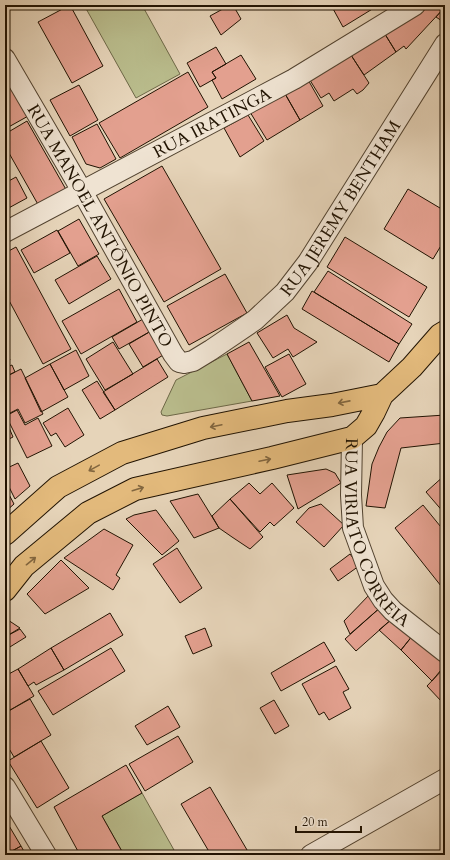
<svg xmlns="http://www.w3.org/2000/svg" width="450" height="860" viewBox="0 0 450 860" font-family="Cardo,serif">
	<style>
		.green { fill: #b9bc8c; stroke: #6d6847 }
		.building { fill: #e3a08f; stroke: #211302 }
		.lines { fill: none; stroke-linecap: round; stroke-linejoin: round }
		.minor-casing { stroke: #524330; stroke-width: 22 }
		.primary-casing { stroke: #211302; stroke-width: 24 }
		.minor { stroke: #efe3d2; stroke-width: 20 }
		.primary { stroke: #e3ba7c; stroke-width: 22 }
		.oneway { stroke: #82663f }
		.labels { text-anchor: middle; dominant-baseline: central; stroke-width: 3; stroke-linejoin: round; paint-order: stroke }
		.street-label { font-size: 17px; fill: #211302; stroke: #efe3d2 }
	</style>
	<rect width="100%" height="100%" fill="#e6d4b9"/>
	<filter id="stains"><feTurbulence type="fractalNoise" baseFrequency=".005" numOctaves="4"/><feColorMatrix values="0 0 0 0 .2 0 0 0 0 .09 0 0 0 0 .02 0 0 0 .5 -.17"/></filter>
	<radialGradient id="worn" r=".72"><stop offset=".6" stop-color="#630" stop-opacity="0"/><stop offset="1" stop-color="#630" stop-opacity=".3"/></radialGradient>
	<path class="green" d="M84 5H142L180 74 136 98Z
		M227 354 252 401 167 416 162 415 161 412 176 380Z
		M142 793 174 850 167 855H124L102 816Z"/>
	<path class="building" d="M70 5 103 66 72 83 38 22Z
		M230 5H233L241 19 221 35 210 16Z
		M331 5H373L374 8 343 27Z
		M428 5H445V7L406 49 404 46 396 52 383 31Z
		M445 7V23L436 17Z
		M383 31 396 52 364 75 349 52Z
		M216 47 226 64 212 72 216 78 200 87 187 63Z
		M349 52 369 83 363 90 357 94 353 89 334 101 329 93 321 98 308 77Z
		M241 55 256 79 222 99 212 80 216 78 212 72Z
		M5 71 30 115 5 129Z
		M188 72 208 107 120 158 99 123Z
		M307 78 323 106 300 120 284 92Z
		M79 85 98 120 70 136 50 100Z
		M284 92 300 120 267 140 250 112Z
		M248 115 264 141 240 157 224 128Z
		M27 121 68 193 40 208 5 146V134Z
		M97 124 116 159 100 168 86 164 72 137Z
		M162 166 221 269 164 302 104 199Z
		M16 177 27 198 5 210V183Z
		M408 189 445 211V239L433 259 384 229Z
		M79 219 99 254 78 266 58 231Z
		M57 230 70 253 34 273 21 250Z
		M345 237 427 287 409 317 327 267Z
		M16 247 71 349 43 364 5 293V253Z
		M97 256 111 279 69 304 55 280Z
		M328 271 412 324 399 344 314 292Z
		M225 274 247 313 189 345 167 306Z
		M119 289 137 322 81 354 62 321Z
		M312 291 399 344 389 362 302 309Z
		M287 315 294 328 317 342 293 357 288 349 273 358 257 333Z
		M143 319 151 331 119 349 112 337Z
		M151 331 165 354 143 367 129 344Z
		M113 342 133 374 105 390 86 359Z
		M249 342 280 396 252 401 227 354Z
		M5 349 10 360 5 362Z
		M76 350 89 376 64 390 50 364Z
		M289 354 306 384 282 397 265 367Z
		M157 359 168 377 115 410 103 392Z
		M50 364 68 397 41 412 25 378Z
		M12 365 15 372 5 377V368Z
		M21 369 43 414 25 423 18 409 8 414 5 407V377Z
		M97 381 115 410 100 419 82 390Z
		M68 408 84 435 65 447 56 433 51 436 43 423Z
		M17 410 25 425 38 418 52 446 27 458 6 416Z
		M445 415V443L401 448 385 508 366 506 372 464 379 447 387 432 400 418Z
		M5 418 13 437 5 441Z
		M18 463 30 486 15 499 5 479V469Z
		M326 469 335 473 341 483 298 509 287 475Z
		M445 475V514L426 492Z
		M249 483 260 494 272 483 294 508 274 526 270 522 260 532 230 499Z
		M5 487 14 504 5 512Z
		M198 494 219 528 194 538 170 501Z
		M230 499 263 537 250 549 232 537 219 528 212 516Z
		M321 504 344 525 324 547 296 522 309 508Z
		M423 505 445 532V591L395 528Z
		M156 510 179 541 162 555 126 519 134 515Z
		M104 529 133 545 116 575 120 578 113 590 64 558Z
		M177 548 202 588 180 603 153 564Z
		M350 554 359 566 338 581 330 569Z
		M61 560 89 588 45 614 27 594Z
		M371 593 382 606 350 634 344 621Z
		M382 606 393 618 356 651 345 639Z
		M110 613 123 635 64 670 51 648Z
		M5 618 20 628 5 637Z
		M393 618 413 635 401 650 379 630Z
		M205 628 212 646 193 654 185 636Z
		M20 629 26 637 5 650V637Z
		M413 635 445 665 432 681 401 650Z
		M324 642 335 661 281 691 271 673Z
		M51 648 64 670 36 685 34 682 28 686 18 669Z
		M111 648 125 671 53 715 38 691Z
		M336 666 349 689 343 692 351 708 329 720 324 712 319 715 302 684Z
		M445 667V698L442 702 427 686Z
		M18 669 34 696 5 713V676Z
		M30 699 51 735 14 757 5 742V713Z
		M274 700 289 726 275 734 260 708Z
		M168 706 180 727 147 745 135 726Z
		M178 736 193 762 145 791 129 764Z
		M41 741 69 788 37 808 8 761Z
		M126 765 142 793 102 816 124 855H80L54 807Z
		M210 787 250 855H211L181 804Z
		M5 819 21 846 5 855Z
		M21 846 26 855H5Z"/>
	<g class="lines">
		<defs>
			<g id="minor">
				<path id="s1" d="M5 59 82 191 173 354 179 362 184 363 193 361 211 350 255 320 285 292 308 262 445 44"/>
				<path id="s2" d="M5 232 294 79 415 5"/>
				<path id="s3" d="M352 438 351 495 353 528 374 586 383 600 393 611 445 652"/>
				<path d="M5 787 46 855"/>
				<path d="M311 855 445 779"/>
			</g>
			<path id="primary" d="M5 534 58 487 122 453 203 428 287 411 332 405 382 395
				M5 590 24 566 88 513 135 489 272 458 352 438 366 426 374 412 382 395 412 367 440 335 445 332"/>
		</defs>
		<use href="#minor" class="minor-casing"/>
		<use href="#primary" class="primary-casing"/>
		<use href="#minor" class="minor"/>
		<use href="#primary" class="primary"/>
	</g>
	<defs><path id="oneway-shaft" d="M-6 0H5M1.5-3L5.5 0L1.5 3" fill="none" stroke-width="1.6" stroke-linecap="round" stroke-linejoin="round"/></defs>
	<g class="oneway">
		<use href="#oneway-shaft" transform="translate(344 402) rotate(169)"/>
		<use href="#oneway-shaft" transform="translate(216 426) rotate(168)"/>
		<use href="#oneway-shaft" transform="translate(265 460) rotate(-12)"/>
		<use href="#oneway-shaft" transform="translate(94 468) rotate(151)"/>
		<use href="#oneway-shaft" transform="translate(138 489) rotate(-17)"/>
		<use href="#oneway-shaft" transform="translate(31 561) rotate(-39)"/>
	</g>
	<g class="labels">
		<g class="street-label">
			<text stroke="none"><textPath href="#s2" startOffset="234">RUA IRATINGA</textPath></text>
			<text stroke="none"><textPath href="#s1" startOffset="580">RUA JEREMY BENTHAM</textPath></text>
			<text stroke="none"><textPath href="#s1" startOffset="192">RUA MANOEL ANTÔNIO PINTO</textPath></text>
			<text stroke="none"><textPath href="#s3" startOffset="101">RUA VIRIATO CORREIA</textPath></text>
		</g>
	</g>
	<rect width="450" height="860" fill="none" stroke="#e6d4b9" stroke-width="20"/>
	<rect x="6" y="6" width="438" height="848" fill="none" stroke="#211302" stroke-width="2"/>
	<rect x="10" y="10" width="430" height="840" fill="none" stroke="#211302"/>
	<path d="M296 826v6h65v-6" fill="none" stroke="#211302" stroke-width="2"/>
	<text x="302" y="826" font-size="12" fill="#211302" stroke="#efe3d2" stroke-width="3" paint-order="stroke">20 m</text>
	<rect width="100%" height="100%" filter="url(#stains)"/>
	<rect width="100%" height="100%" fill="url(#worn)"/>
</svg>
